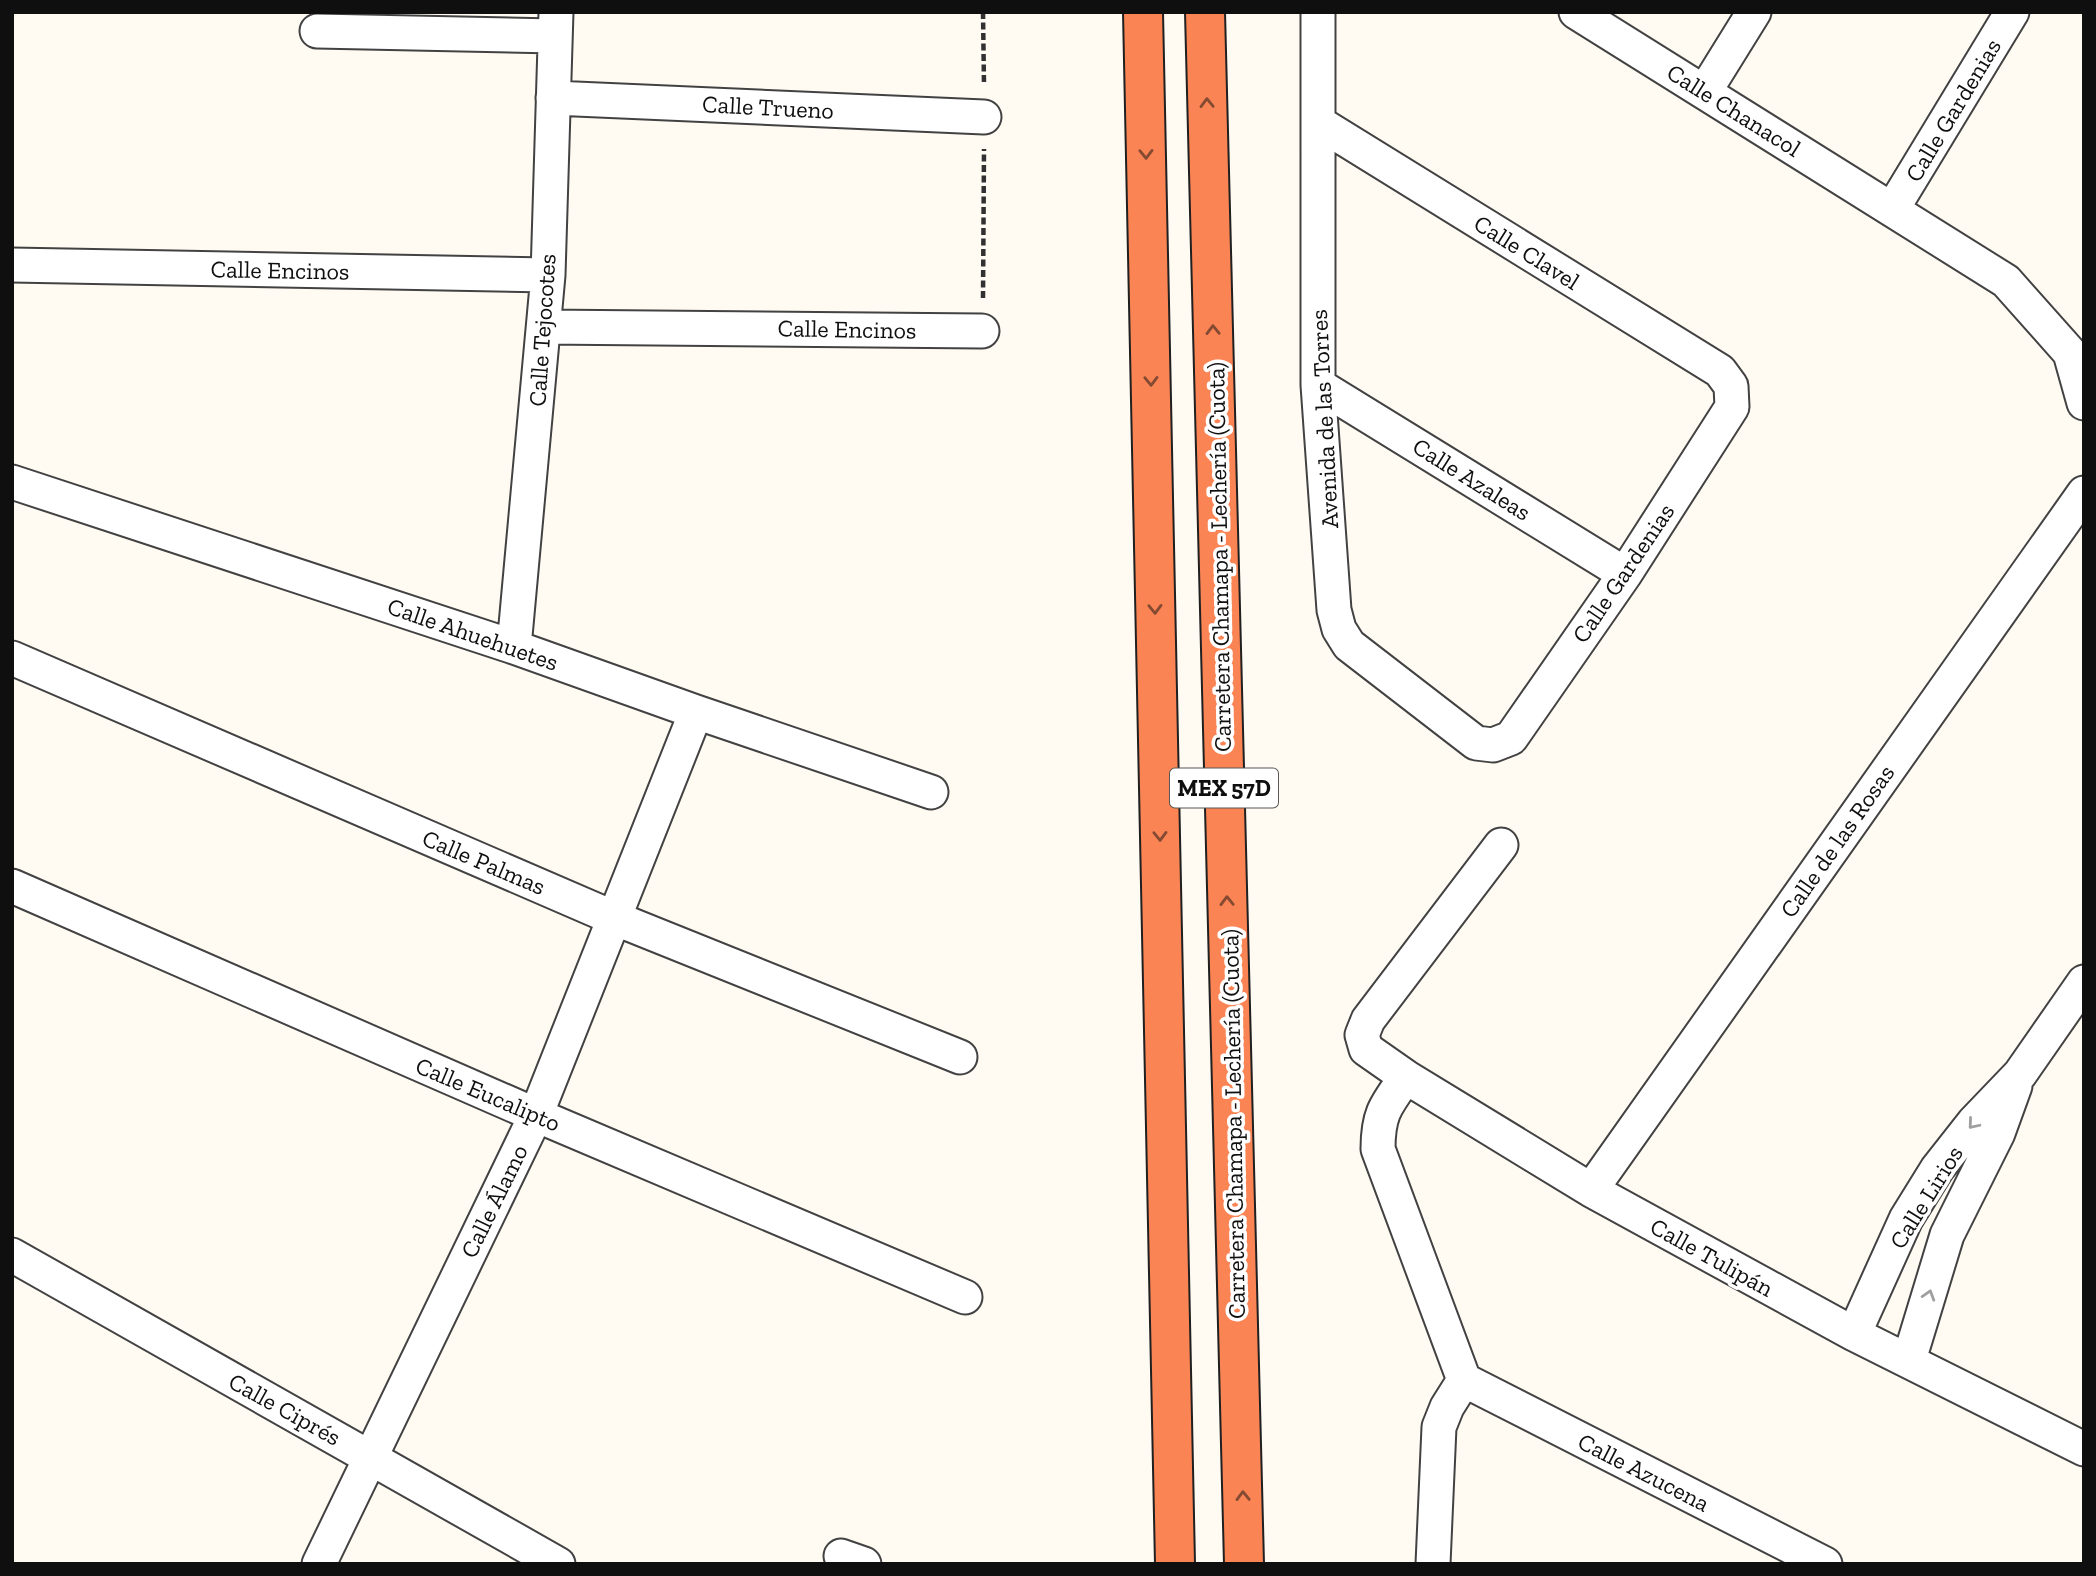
<svg xmlns="http://www.w3.org/2000/svg" width="2096" height="1576" viewBox="0 0 2096 1576" font-family="'Zilla Slab',serif">
	<style>
		.lines { fill: none; stroke-linecap: round; stroke-linejoin: round }
		.street-casing { stroke: #424242; stroke-width: 37 }
		.highway-casing { stroke: #202020; stroke-width: 42 }
		.path { stroke: #313131; stroke-width: 4.5; stroke-dasharray: 7 3.5; stroke-linecap: butt }
		.street { stroke: #fff; stroke-width: 33 }
		.highway { stroke: #fa8454; stroke-width: 38 }
		.oneway { stroke: #844a32 }
		.oneway2 { stroke: #9f9f9f }
		.labels { text-anchor: middle; dominant-baseline: central; stroke-width: 7; stroke-linejoin: round; paint-order: stroke }
		.shield { fill: #fff; stroke: #575757; stroke-width: 2 }
		.shield-label { font-size: 23px; font-weight: bold; fill: #0f0f0f }
		.street-label { font-size: 24px; fill: #0f0f0f; stroke: #fff }
	</style>
	<rect width="100%" height="100%" fill="#fffaf2"/>
	<g class="lines">
		<defs>
			<path id="street" d="M1318 12V385L1334 610 1339 629 1349 645 1476 743 1493 745 1511 738 1625 574 1732 407 1731 386 1720 371 1319 123
				M1576 12 2006 281 2070 353 2084 403
				M317 31 555 36
				M1705 91 1754 12
				M553 98 984 117
				M1893 208 2012 12
				M12 265 548 275
				M544 327 982 331
				M1318 385 1625 574
				M12 482 514 647 696 712 931 792
				M514 647 548 275 556 12
				M12 658 614 918 960 1057
				M1501 845 1368 1020 1362 1035 1366 1049 1406 1077 1591 1190 1854 1334 2084 1449
				M12 886 536 1115 965 1297
				M1406 1077C1386 1105 1378 1113 1378 1149L1464 1380
				M1591 1190 2084 493
				M12 1255 558 1564
				M1854 1334 1906 1219 1937 1169 1974 1122 2020 1074 2084 982
				M1909 1360 1947 1235 1998 1133 2015 1086
				M1464 1380 1825 1564
				M841 1556 864 1564
				M319 1564 536 1115 696 712
				M1433 1564 1439 1427 1447 1407 1464 1380"/>
			<path id="highway" d="M1143 12 1175 1564
				M1205 12 1244 1564"/>
		</defs>
		<use href="#street" class="street-casing"/>
		<use href="#highway" class="highway-casing"/>
		<path class="path" d="M983 12 984 85
			M983 298 984 149"/>
		<use href="#street" class="street"/>
		<use href="#highway" class="highway"/>
	</g>
	<defs><path id="oneway-chevron" d="M-2-3.5L2.5 0L-2 3.5" fill="none" stroke-width="1.6" stroke-linecap="round" stroke-linejoin="round" transform="scale(1.75)"/></defs>
	<g class="oneway">
		<use href="#oneway-chevron" transform="translate(1207 103) rotate(-91)"/>
		<use href="#oneway-chevron" transform="translate(1146 154) rotate(89)"/>
		<use href="#oneway-chevron" transform="translate(1213 330) rotate(-91)"/>
		<use href="#oneway-chevron" transform="translate(1151 381) rotate(89)"/>
		<use href="#oneway-chevron" transform="translate(1155 609) rotate(89)"/>
		<use href="#oneway-chevron" transform="translate(1160 836) rotate(89)"/>
		<use href="#oneway-chevron" transform="translate(1227 901) rotate(-91)"/>
		<use href="#oneway-chevron" transform="translate(1243 1496) rotate(-91)"/>
	</g>
	<g class="oneway2">
		<use href="#oneway-chevron" transform="translate(1973 1124) rotate(130)"/>
		<use href="#oneway-chevron" transform="translate(1929 1295) rotate(-73)"/>
	</g>
	<g class="labels">
		<rect class="shield" x="1170" y="768.5" width="108" height="39" rx="5"/>
		<g class="shield-label">
			<text x="1224" y="788">MEX 57D</text>
		</g>
		<g class="street-label">
			<text transform="translate(768 107) rotate(3)">Calle Trueno</text>
			<text transform="translate(1734 110) rotate(32)">Calle Chanacol</text>
			<text transform="translate(1953 110) rotate(-59)">Calle Gardenias</text>
			<text transform="translate(1527 252) rotate(32)">Calle Clavel</text>
			<text transform="translate(280 270) rotate(1)">Calle Encinos</text>
			<text transform="translate(847 329) rotate(1)">Calle Encinos</text>
			<text transform="translate(542 330) rotate(-86)">Calle Tejocotes</text>
			<text transform="translate(1324 419) rotate(-93)">Avenida de las Torres</text>
			<text transform="translate(1472 479) rotate(32)">Calle Azaleas</text>
			<text transform="translate(1219 557) rotate(-91)">Carretera Chamapa - Lechería (Cuota)</text>
			<text transform="translate(1623 573) rotate(-56)">Calle Gardenias</text>
			<text transform="translate(473 634) rotate(19)">Calle Ahuehuetes</text>
			<text transform="translate(1837 841) rotate(-55)">Calle de las Rosas</text>
			<text transform="translate(484 862) rotate(23)">Calle Palmas</text>
			<text transform="translate(488 1094) rotate(23)">Calle Eucalipto</text>
			<text transform="translate(1233 1124) rotate(-91)">Carretera Chamapa - Lechería (Cuota)</text>
			<text transform="translate(1926 1197) rotate(-58)">Calle Lirios</text>
			<text transform="translate(494 1201) rotate(-64)">Calle Álamo</text>
			<text transform="translate(1712 1257) rotate(29)">Calle Tulipán</text>
			<text transform="translate(285 1409) rotate(29)">Calle Ciprés</text>
			<text transform="translate(1644 1472) rotate(27)">Calle Azucena</text>
		</g>
	</g>
	<rect width="2096" height="1576" fill="none" stroke="#0f0f0f" stroke-width="28"/>
</svg>
